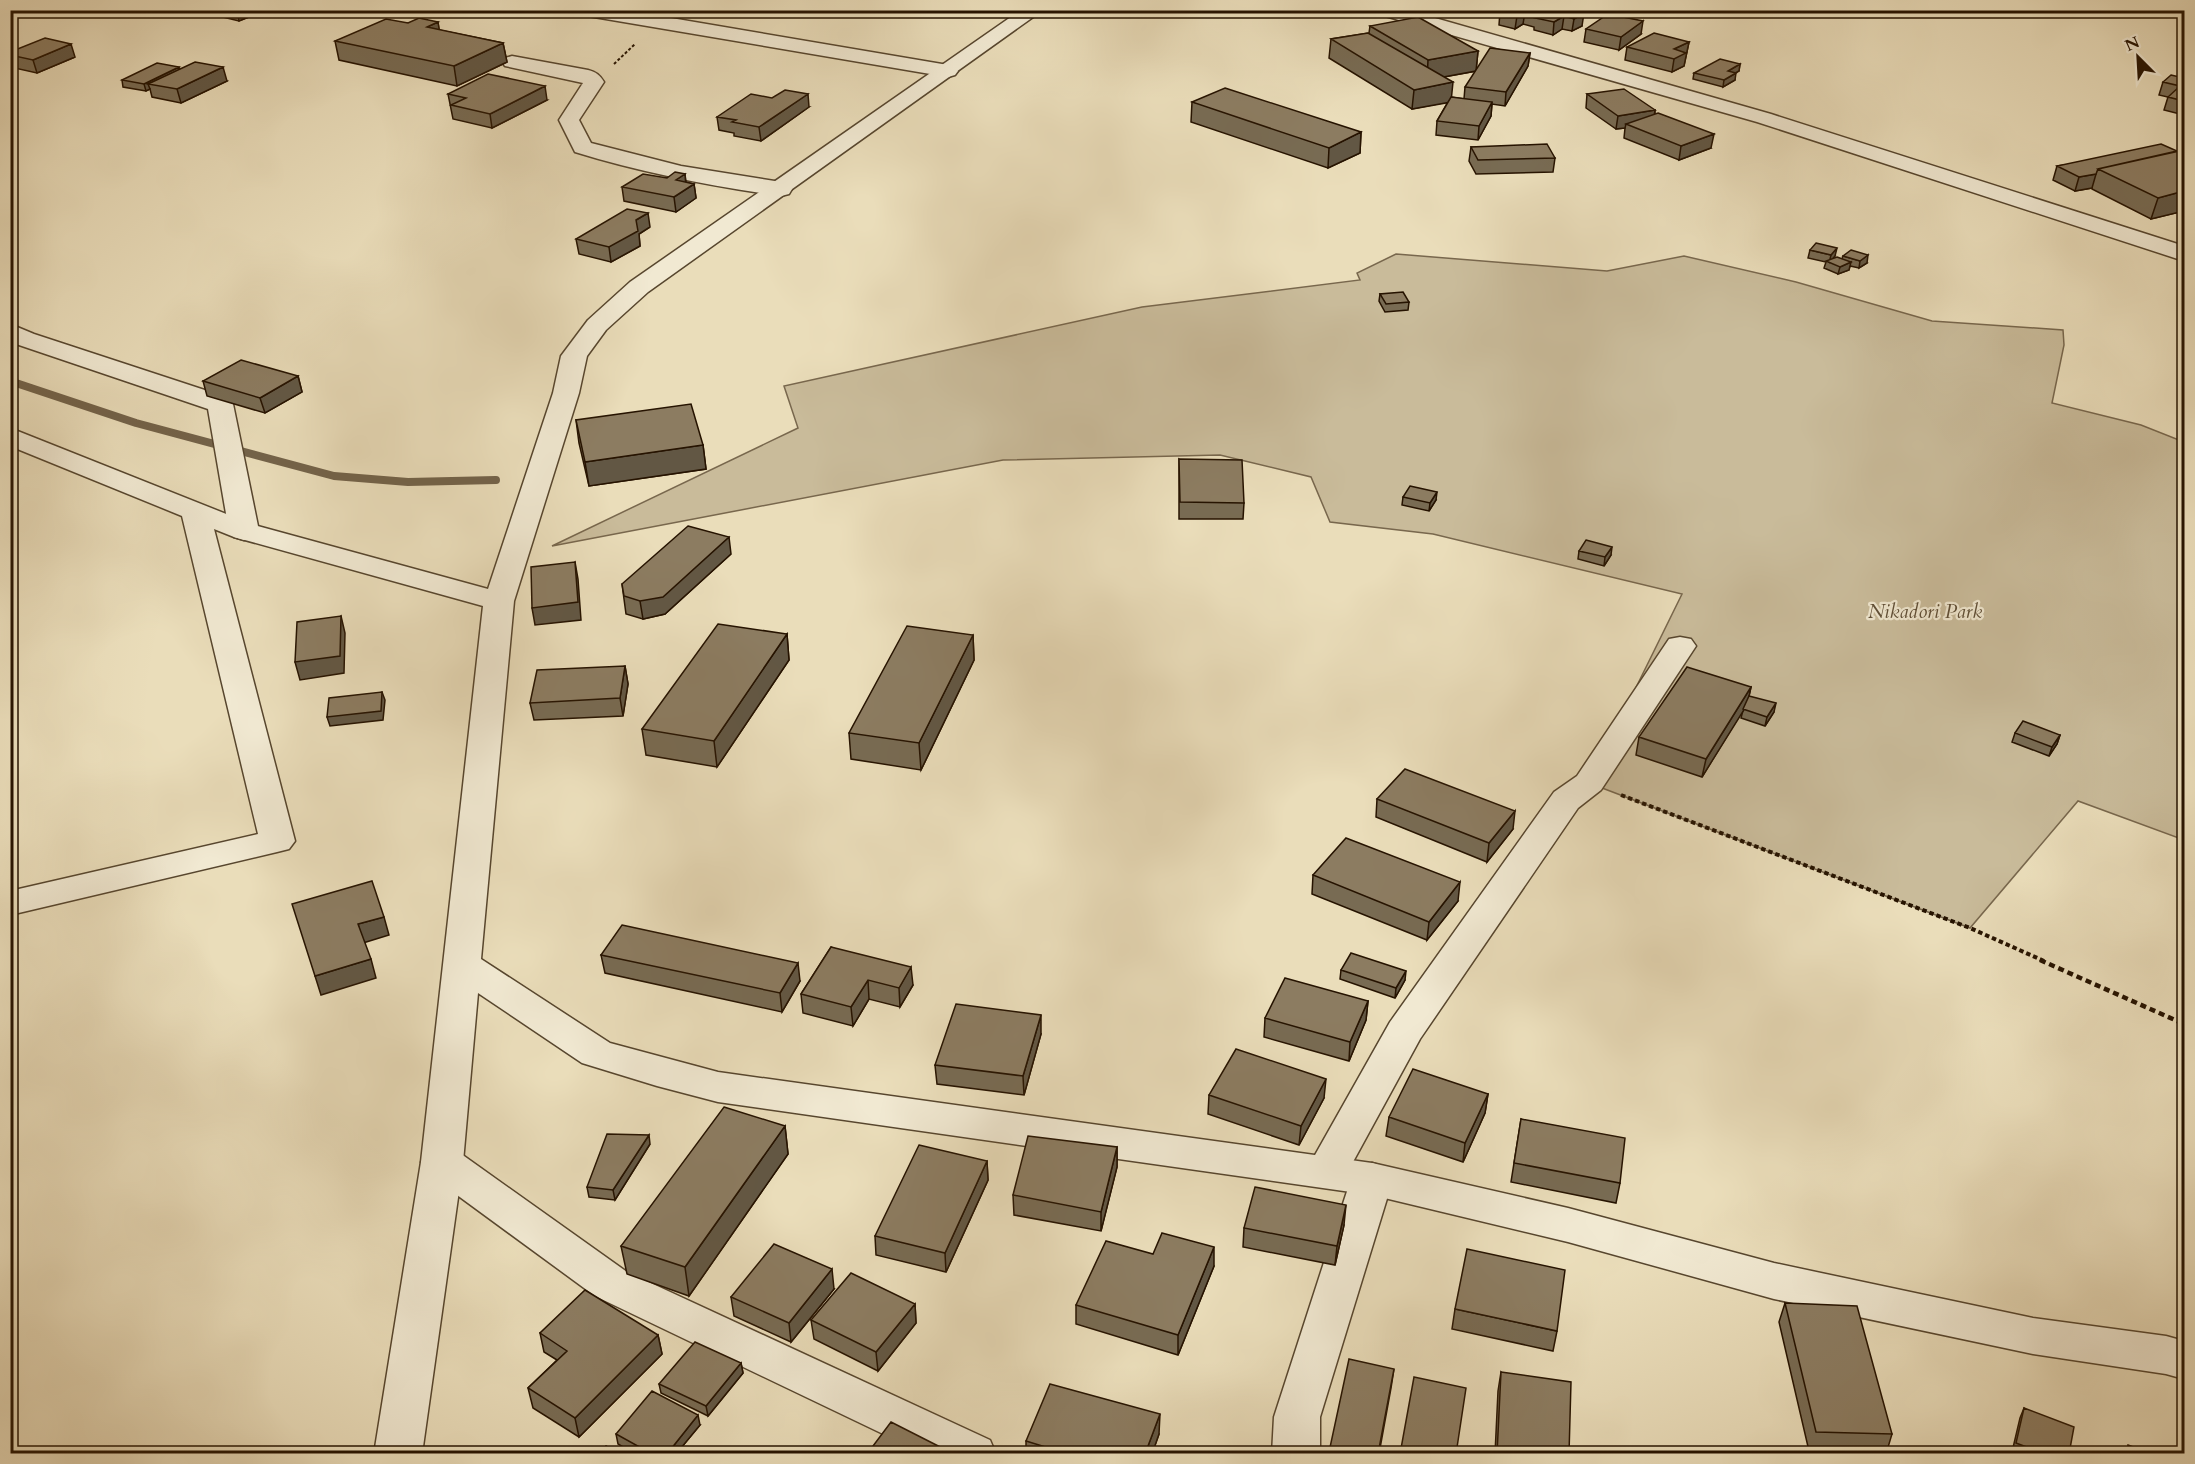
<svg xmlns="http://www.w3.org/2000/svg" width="2195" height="1464" viewBox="0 0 2195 1464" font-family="Cardo,serif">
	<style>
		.green { fill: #c9bb9a; stroke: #78674d; stroke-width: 1.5 }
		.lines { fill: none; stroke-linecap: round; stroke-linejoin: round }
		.stream { stroke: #73634a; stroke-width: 8 }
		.minor-casing { stroke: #57462e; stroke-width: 3 }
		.tertiary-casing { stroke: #57462e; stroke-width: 3 }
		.path-far2 { stroke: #261300; stroke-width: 2; stroke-dasharray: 3 2; stroke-linecap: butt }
		.path-far1 { stroke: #261300; stroke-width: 4; stroke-dasharray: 4.5 3; stroke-linecap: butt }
		.path { stroke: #261300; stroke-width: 4.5; stroke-dasharray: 6 4; stroke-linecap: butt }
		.minor { fill: #f1e9d2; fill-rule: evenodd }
		.tertiary { fill: #f1e9d2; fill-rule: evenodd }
		.wall { fill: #786b53; stroke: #261300; stroke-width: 1.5 }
		.shaded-wall { fill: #625744; stroke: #261300; stroke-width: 1.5 }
		.building { fill: #8c7c61; stroke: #261300; stroke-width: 1.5 }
		.labels { text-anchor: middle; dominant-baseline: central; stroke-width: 4.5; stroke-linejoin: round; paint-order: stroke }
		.park-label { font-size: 20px; font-style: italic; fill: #5f4e36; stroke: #f1e9d2 }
	</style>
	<rect width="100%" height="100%" fill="#eaddba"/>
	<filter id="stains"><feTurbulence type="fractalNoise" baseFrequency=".00333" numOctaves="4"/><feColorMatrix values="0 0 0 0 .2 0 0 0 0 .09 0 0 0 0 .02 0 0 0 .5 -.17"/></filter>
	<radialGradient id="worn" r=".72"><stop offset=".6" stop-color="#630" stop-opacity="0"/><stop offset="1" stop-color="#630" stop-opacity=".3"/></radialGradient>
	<path class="green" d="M1396 254 1607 271 1684 256 1796 282 1932 321 2063 330 2064 345 2052 403 2141 425 2184 442V840L2078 801 1970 928 1589 783 1682 594 1433 534 1330 522 1311 477 1220 455 1003 460 552 546 798 428 784 386 1142 307 1360 280 1357 273Z"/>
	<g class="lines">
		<path class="stream" d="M10 381 136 423 334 476 408 482 496 480"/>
		<defs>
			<path id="minor" d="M579 10H624L948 65 955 67 958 71 955 75 948 77 588 16 581 14Z
				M1376 10H1407L1771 114 2184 246V261L1757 122 1378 14Z
				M512 56 588 70C596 72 600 75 604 82L579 120 591 143 681 166 781 182 789 184 792 189 789 194 781 196C711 186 643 173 575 152L559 120 583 83 505 66 502 62 505 58Z
				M10 324 34 334 229 398 233 404 259 531 254 537 244 540 234 537 229 531 208 409 16 344 10 341Z
				M1680 637 1691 639 1696 646 1601 790 1578 808 1420 1039 1342 1182 1327 1187 1312 1182 1306 1171 1390 1022 1554 792 1577 776 1669 639Z
				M442 1146 457 1151 627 1272 990 1440 996 1454H925L595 1296 427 1173 421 1162 427 1151Z
				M1372 1163 1387 1168 1393 1179 1320 1417V1454H1272L1274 1417 1351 1179 1357 1168Z"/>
			<path id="tertiary" d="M1021 10H1043L648 292 606 330 587 356 579 393 514 601 481 959 610 1043 718 1072 1372 1163 1568 1208 1774 1263 2033 1318 2166 1336 2184 1341V1379L2166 1374 2033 1354 1774 1299 1568 1242 1372 1195 718 1102 657 1086 582 1063 478 993 463 1162 422 1454H374L421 1162 483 606 234 537 214 529 295 841 289 849 277 852 10 915V891L258 834 182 516 10 446V428L254 525 488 589 553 393 561 356 588 320 630 282Z"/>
		</defs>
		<use href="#minor" class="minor-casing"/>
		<use href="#tertiary" class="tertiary-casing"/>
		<path class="path-far2" d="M614 64 635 44"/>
		<path class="path-far1" d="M1621 795 1970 928 2044 961"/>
		<path class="path" d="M2040 960 2184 1024"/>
		<use href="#minor" class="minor"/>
		<use href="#tertiary" class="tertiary"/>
	</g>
	<path class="wall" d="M213 10H266L239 21 214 15Z
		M1574 10 1582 26 1572 31 1562 29 1553 35 1534 30V27L1523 24 1515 29 1499 25 1500 12Z
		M438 22 439 30 503 43 507 62 457 86 339 60 335 41 408 23Z
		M1370 26 1478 51 1476 71 1443 77 1451 97 1464 99 1465 87 1530 53 1528 66 1505 106 1492 104 1491 116 1478 140 1436 135 1437 121 1448 102 1412 109 1329 58 1331 39 1369 33Z
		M1586 29 1641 34 1619 50 1584 42Z
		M1689 42 1684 66 1672 72 1625 60 1627 47Z
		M10 52 75 57 37 73 10 67Z
		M1740 64 1739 71 1735 73V80L1723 87 1693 79 1694 73Z
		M179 70 227 81 181 103 152 97 150 89 146 91 123 87 122 80Z
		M2184 78V115L2164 110 2168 97 2159 95 2163 82Z
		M448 94 547 100 492 128 453 119Z
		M1587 94 1655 110V114L1711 148 1679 160 1624 138 1625 128 1616 129 1586 108Z
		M1192 102 1361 132 1360 153 1328 168 1191 122Z
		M809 107 761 141 734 136V133L719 130 717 117Z
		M1471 147 1555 158 1553 172 1476 174 1469 161Z
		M2184 150V211L2151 219 2092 189V188L2075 191 2053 180 2057 166Z
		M685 174 686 182 694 184 696 198 676 212 624 201 622 187Z
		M650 227 639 234 640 246 611 262 579 254 576 239Z
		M1810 250 1835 256 1833 258 1842 259 1843 256 1867 263 1859 268 1850 266 1849 270 1838 274 1824 268 1826 262 1808 258Z
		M1380 294 1409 302 1408 310 1385 312 1379 301Z
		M298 376 302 392 265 413 207 396 203 381Z
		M576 420 703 445 706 469 589 486 579 443Z
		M1179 459 1244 503 1243 519H1179Z
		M1403 497 1436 500 1429 511 1402 505Z
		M1579 551 1611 555 1604 566 1578 559Z
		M731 554 665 614 643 619 626 614 622 584Z
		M787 634 789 660 717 767 646 755 642 729Z
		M973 635 974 660 921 770 851 759 849 733Z
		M625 666 628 684 623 716 534 720 530 703Z
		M1751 687 1749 696 1774 712 1765 726 1741 718 1743 710 1702 777 1636 755 1639 737Z
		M2015 733 2060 735 2057 744 2049 756 2012 742Z
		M1377 799 1513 829 1487 862 1376 817Z
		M1313 875 1458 901 1427 940 1312 894Z
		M831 947 913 985 900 1007 869 999 853 1026 803 1013 801 994Z
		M601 955 800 981 782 1012 605 973Z
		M1341 970 1405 980 1395 998 1340 979Z
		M1368 1001 1366 1020 1349 1061 1264 1037 1265 1018Z
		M1041 1034 1024 1095 937 1084 935 1065Z
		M1488 1094 1485 1113 1463 1162 1386 1136 1389 1117Z
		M1209 1095 1324 1098 1299 1145 1208 1114Z
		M1521 1119 1620 1183 1616 1203 1511 1182Z
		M785 1126 788 1154 689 1296 627 1274 621 1246Z
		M650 1144 615 1200 589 1197 587 1187Z
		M1117 1147V1167L1101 1231 1014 1215 1013 1195Z
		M987 1161 988 1180 946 1272 876 1255 875 1236Z
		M1344 1225 1335 1265 1243 1247 1244 1228Z
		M1153 1254 1214 1266 1178 1355 1076 1324V1305Z
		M834 1289 791 1342 734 1316 731 1297Z
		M1785 1303 1892 1434 1886 1454 1809 1451 1779 1322Z
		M915 1304 916 1323 878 1371 814 1339 811 1320Z
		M1455 1309 1557 1331 1553 1351 1452 1329Z
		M540 1333 658 1335 662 1354 579 1437 533 1408 528 1388 557 1360 544 1352Z
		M741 1363 743 1373 708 1416 661 1393 659 1384Z
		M1501 1372 1569 1454H1495L1498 1391Z
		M2024 1408 2069 1454H2015L2012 1452 2020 1418Z
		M700 1425 676 1454H635L618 1444 616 1434Z
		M1159 1434 1152 1454H1026V1441Z"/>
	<path class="shaded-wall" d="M237 10H266L239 21Z
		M1525 12 1523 24 1515 29 1517 16Z
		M1584 13 1582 26 1572 31 1574 19Z
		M1564 16 1562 29 1553 35 1554 22Z
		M1643 21 1641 34 1619 50 1621 37Z
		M438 22 441 41 427 27Z
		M1689 42 1684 66 1672 72 1674 59V49Z
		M503 43 507 62 457 86 454 66Z
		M71 44 75 57 37 73 33 60Z
		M1478 51 1476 71 1427 80 1428 60Z
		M1530 53 1528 66 1505 106 1506 92Z
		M1740 64 1739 71 1726 78 1728 71Z
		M179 67 180 74 148 84 150 89 146 91 144 84Z
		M223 67 227 81 181 103 177 89Z
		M1736 73 1735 80 1723 87 1724 80Z
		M1453 82 1451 102 1412 109 1414 90Z
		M545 86 547 100 492 128 490 114Z
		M808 94 809 107 761 141 759 127Z
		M1492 102 1491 116 1478 140 1479 126Z
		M1655 110 1653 124H1626L1625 128 1616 129 1618 116Z
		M1361 132 1360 153 1328 168 1329 148Z
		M1714 134 1711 148 1679 160 1681 146Z
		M685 174 686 188 676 180Z
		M2096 174 2092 188 2075 191 2079 177Z
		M694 184 696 198 676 212 674 197Z
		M2184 191V211L2151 219 2158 198Z
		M648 213 650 227 639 234 640 246 611 262 609 247 636 220Z
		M1837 248 1835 256 1829 263 1831 255Z
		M1868 255 1867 263 1859 268 1860 261Z
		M1851 262 1849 270 1838 274 1840 267Z
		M298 376 302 392 265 413 260 398Z
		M703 445 706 469 589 486 585 462Z
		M1437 492 1436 500 1429 511 1430 503Z
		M729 537 731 554 665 614 643 619 640 601Z
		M1612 547 1611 555 1604 566 1605 557Z
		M575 562 578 579 581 620 535 625 532 608Z
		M341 616 345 633 344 673 300 680 295 662Z
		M787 634 789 660 717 767 714 741Z
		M973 635 974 660 921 770 919 743Z
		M625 666 628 684 623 716 620 698Z
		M1751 687 1747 705 1702 777 1706 759Z
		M382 692 385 700 383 720 330 726 327 717Z
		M1776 703 1774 712 1765 726 1767 717Z
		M2060 735 2057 744 2049 756 2052 747Z
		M1515 811 1513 829 1487 862 1489 843Z
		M1460 882 1458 901 1427 940 1429 922Z
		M384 917 389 935 363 943 358 924Z
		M371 959 376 978 321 995 315 976Z
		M798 963 800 981 782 1012 780 993Z
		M911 967 913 985 900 1007 899 988Z
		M1406 971 1405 980 1395 998 1396 988Z
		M868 980 869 999 853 1026 851 1007Z
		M1368 1001 1366 1020 1349 1061 1350 1042Z
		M1041 1015V1034L1024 1095 1023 1076Z
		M1326 1079 1324 1098 1299 1145 1301 1126Z
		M1488 1094 1485 1113 1463 1162 1465 1143Z
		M785 1126 788 1154 689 1296 685 1267Z
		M649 1135 650 1144 615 1200 613 1190Z
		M1117 1147V1167L1101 1231V1212Z
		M987 1161 988 1180 946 1272 945 1253Z
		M1346 1205 1344 1225 1335 1265 1337 1246Z
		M1214 1247V1266L1178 1355V1335Z
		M832 1269 834 1289 791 1342 789 1323Z
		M915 1304 916 1323 878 1371 876 1352Z
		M658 1335 662 1354 579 1437 575 1418Z
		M741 1363 743 1373 708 1416 706 1406Z
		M1394 1369 1391 1388 1379 1454H1378Z
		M1160 1414 1159 1434 1152 1454H1145Z
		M698 1415 700 1425 676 1454H667Z"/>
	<path class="building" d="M1503 10H1574L1584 13 1574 19 1564 16 1554 22 1535 18 1540 15 1525 12 1517 16 1500 12Z
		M1608 14 1643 21 1621 37 1586 29Z
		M1418 17 1478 51 1428 60 1370 26Z
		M419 18 438 22 427 27 503 43 454 66 335 41 386 19 408 23Z
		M1368 33 1453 82 1414 90 1331 39Z
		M1654 33 1689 42 1674 49 1686 53 1674 59 1627 47Z
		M45 38 71 44 33 60 10 55V52Z
		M1490 48 1530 53 1506 92 1465 87Z
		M1720 59 1740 64 1728 71 1736 73 1724 80 1694 73Z
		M195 62 223 67 177 89 148 84Z
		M157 63 179 67 144 84 122 80Z
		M488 74 545 86 490 114 451 105 466 98 448 94Z
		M2171 75 2184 78V101L2168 97 2180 86 2163 82Z
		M1225 88 1361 132 1329 148 1192 102Z
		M1624 89 1655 110 1618 116 1587 94Z
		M785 90 808 94 759 127 732 122 736 120 717 117 751 94 772 98Z
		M1451 97 1492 102 1479 126 1437 121Z
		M1658 113 1714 134 1681 146 1626 124Z
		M1547 144 1555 158 1478 160 1471 147Z
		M2161 144 2177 151 2098 169 2096 174 2079 177 2057 166Z
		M2184 150V191L2158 198 2098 169Z
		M675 172 685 174 676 180 694 184 674 197 622 187 643 174 667 178Z
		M627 209 648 213 636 220 638 231 609 247 576 239Z
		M1816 243 1837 248 1831 255 1810 250Z
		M1851 250 1868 255 1860 261 1843 256Z
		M1837 257 1851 262 1840 267 1826 261Z
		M1403 292 1409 302 1386 304 1380 294Z
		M241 360 298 376 260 398 203 381Z
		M691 404 703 445 585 462 576 420Z
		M1179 459 1242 460 1244 503 1180 502Z
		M1410 486 1437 492 1430 503 1403 497Z
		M688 526 729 537 663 597 640 601 624 596 622 584Z
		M1586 540 1612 547 1605 557 1579 551Z
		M575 562 578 602 532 608 531 567Z
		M341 616 340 656 295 662 297 622Z
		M718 624 787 634 714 741 642 729Z
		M907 626 973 635 919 743 849 733Z
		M625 666 620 698 530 703 537 670Z
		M1687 667 1751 687 1706 759 1639 737Z
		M382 692 381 711 327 717 329 698Z
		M1749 696 1776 703 1767 717 1743 709Z
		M2023 721 2060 735 2052 747 2015 733Z
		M1405 769 1515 811 1489 843 1377 799Z
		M1346 838 1460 882 1429 922 1313 875Z
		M372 881 384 917 358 924 371 959 315 976 292 904Z
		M622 925 798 963 780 993 601 955Z
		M831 947 911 967 899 988 868 980 851 1007 801 994Z
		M1351 953 1406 971 1396 988 1341 970Z
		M1285 978 1368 1001 1350 1042 1265 1018Z
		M956 1004 1041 1015 1023 1076 935 1065Z
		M1236 1049 1326 1079 1301 1126 1209 1095Z
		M1413 1069 1488 1094 1465 1143 1389 1117Z
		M724 1107 785 1126 685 1267 621 1246Z
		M1521 1119 1625 1138 1620 1183 1514 1163Z
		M607 1134 649 1135 613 1190 587 1187Z
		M1028 1136 1117 1147 1101 1212 1013 1195Z
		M919 1145 987 1161 945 1253 875 1236Z
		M1255 1187 1346 1205 1337 1246 1244 1228Z
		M1162 1233 1214 1247 1178 1335 1076 1305 1106 1241 1153 1254Z
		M774 1244 832 1269 789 1323 731 1297Z
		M1467 1249 1565 1270 1557 1331 1455 1309Z
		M851 1273 915 1304 876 1352 811 1320Z
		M585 1290 658 1335 575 1418 528 1388 567 1351 540 1333Z
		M1785 1303 1857 1306 1892 1434 1816 1432Z
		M695 1342 741 1363 706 1406 659 1384Z
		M1349 1359 1394 1369 1378 1454H1335L1329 1452Z
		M1501 1372 1571 1382 1569 1454H1497Z
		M1414 1377 1466 1388 1456 1454H1400Z
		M1050 1384 1160 1414 1145 1454H1068L1026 1441Z
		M652 1391 698 1415 667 1454H652L616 1434Z
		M2024 1408 2074 1427 2069 1454H2045L2016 1443Z
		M891 1422 954 1454H867Z
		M2128 1445 2151 1454H2127Z
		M606 1446 619 1454H600Z"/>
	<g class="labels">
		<g class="park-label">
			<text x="1925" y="611">Nikadori Park</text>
		</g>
	</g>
	<rect width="2195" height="1464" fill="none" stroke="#eaddba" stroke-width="36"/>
	<rect x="12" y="12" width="2171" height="1440" fill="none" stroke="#261300" stroke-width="3"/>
	<rect x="18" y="18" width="2159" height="1428" fill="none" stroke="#261300" stroke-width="1.5"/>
	<g transform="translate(2138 57) rotate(336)" stroke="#f1e9d2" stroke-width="4.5" paint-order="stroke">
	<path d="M0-4.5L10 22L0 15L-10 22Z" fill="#261300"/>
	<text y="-9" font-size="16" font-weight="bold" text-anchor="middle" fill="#261300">N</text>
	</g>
	<rect width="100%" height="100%" filter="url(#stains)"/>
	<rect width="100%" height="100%" fill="url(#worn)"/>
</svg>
